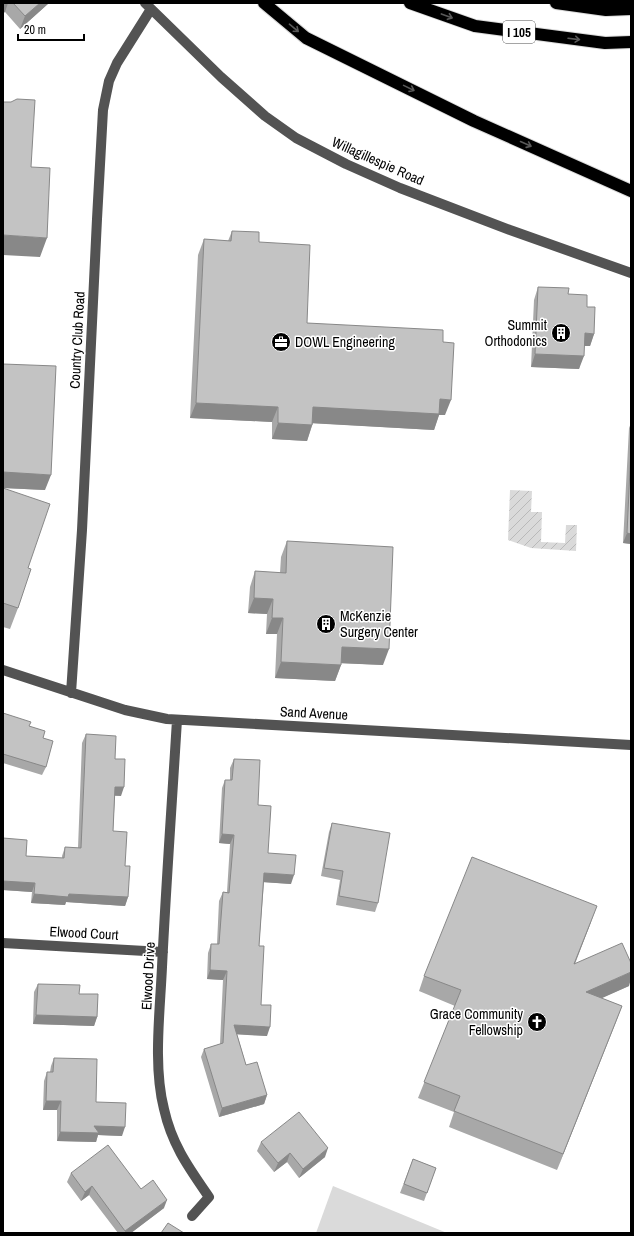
<svg xmlns="http://www.w3.org/2000/svg" width="634" height="1236" viewBox="0 0 634 1236" font-family="'Archivo Narrow',sans-serif">
	<style>
		.grass { fill: #dadada }
		.garden { fill: url(#garden-furrows) }
		.lines { fill: none; stroke-linecap: round; stroke-linejoin: round }
		.highway-casing { stroke: #dbdbdb; stroke-width: 14 }
		.minor { stroke: #535353; stroke-width: 10 }
		.highway { stroke: #000; stroke-width: 12 }
		.wall { fill: #a8a8a8 }
		.shaded-wall { fill: #888 }
		.building { fill: #c3c3c3; stroke: #888 }
		.oneway { stroke: #595959 }
		.labels { text-anchor: middle; dominant-baseline: central; stroke-width: 3; stroke-linejoin: round; paint-order: stroke }
		.shield { fill: #fff; stroke: #4c4c4c; stroke-width: 1 }
		.shield-label { font-size: 13px; font-weight: bold; fill: #000 }
		.street-label { font-size: 14px; fill: #000; stroke: #fff }
		.poi-label { font-size: 14px; fill: #000; stroke: #fff; text-anchor: end }
	</style>
	<defs>
		<pattern id="garden-furrows" width="10" height="10" patternUnits="userSpaceOnUse"><rect width="10" height="10" fill="#dadada"/><path d="M-1 1l2-2M0 10L10 0M9 11l2-2" fill="none" stroke="#b9b9b9"/></pattern>
	</defs>
	<rect width="100%" height="100%" fill="#fff"/>
	<path class="grass" d="M333 1186 447 1233H316Z"/>
	<path class="garden" d="M510 490 532 491 531 512H542L541 542 565 543 566 525H577L576 551 531 548 508 540Z"/>
	<g class="lines">
		<defs>
			<path id="highway" d="M264 3 306 38 474 121 631 191
				M410 3 475 26 605 43 631 42
				M556 3 606 10 631 9"/>
		</defs>
		<use href="#highway" class="highway-casing"/>
		<path class="minor" d="M145 3 221 77 265 116 296 138 346 164 400 188 510 230 631 273
			M3 670 125 710 167 719 631 745
			M71 693 82 530 97 219 103 110 109 81 117 63 151 9
			M177 720C172 802 166 885 162 967 160 1012 153 1066 164 1109 172 1145 189 1168 209 1197L192 1216
			M3 943 163 952"/>
		<use href="#highway" class="highway"/>
	</g>
	<path class="wall" d="M3 3H49L20 29 5 12 3 13Z
		M232 231 259 242 307 323 443 342 445 415H439L434 430 313 423 307 441 272 439V422L190 418 198 255 204 239 228 241Z
		M538 287 568 294 587 307 594 334 590 346H584L579 369 531 367 534 300Z
		M3 364 45 490 4 488 28 568 18 608 10 629 3 627Z
		M631 423V544L623 543 629 428Z
		M287 541 383 665 341 663V665L335 681 275 678 277 634H266L267 614 248 613 250 587 255 571 280 573 281 557Z
		M3 713 29 726 43 738 46 767 42 775 3 763Z
		M86 734 115 759 121 796H115L113 831 125 866 128 897 125 906 66 902 65 905 31 903 32 892 3 890V838L26 856 62 858V856L65 847 78 848 82 743Z
		M234 759 258 805 268 853 291 884 264 882 259 946 261 1005 267 1036 237 1034 246 1065 267 1095 264 1104 219 1117 201 1057 204 1049 220 1044 223 980 207 979 208 953 211 944H217L219 901 223 892H227L230 844 219 843 222 788 225 780H230V768Z
		M332 823 378 903 375 912 336 905 340 880 321 876 329 832Z
		M591 922 575 964 629 986 601 998 622 1006 557 1170 449 1127 454 1112 418 1098 455 1006 419 991 424 976Z
		M38 984 79 994 97 1017 94 1026 33 1024 34 992Z
		M54 1058 96 1102 122 1136 98 1135 96 1142 57 1141V1110H43L44 1081 47 1072H50L51 1066Z
		M261 1142 325 1157 299 1178 287 1162 274 1172 257 1151Z
		M413 1159 436 1168 424 1201 400 1193Z
		M71 1173 141 1189 164 1208 131 1233H118L89 1195 81 1201 67 1182Z"/>
	<path class="shaded-wall" d="M5 3H8L5 12 3 13V5Z
		M40 3H49L20 29 25 16Z
		M3 235 47 238 40 257 3 255Z
		M585 333 594 334 590 346H580Z
		M535 354 584 356 579 369 531 367Z
		M440 399 451 400 445 415H439L434 430 308 423 313 407Z
		M196 403 278 407 272 422 190 418Z
		M278 423 312 425 307 441 272 439Z
		M3 472 51 475 45 490 3 488Z
		M627 533 631 534V544L623 543Z
		M254 598 273 599 267 614 248 613Z
		M272 618H283L277 634H266Z
		M342 647 389 649 383 665 336 663Z
		M281 662 341 665 335 681 275 678Z
		M115 787H124L121 796 112 795Z
		M222 834 234 835 230 844 219 843Z
		M264 873 294 875 291 884 261 882Z
		M3 881 35 883 32 892 3 890Z
		M34 894H69L128 897 125 906 66 902 65 905 31 903Z
		M597 906 591 922 568 980 574 964Z
		M210 970 227 971 223 980 207 979Z
		M631 972V979L629 986 580 1008 586 992Z
		M622 1006 616 1022 557 1170 563 1154Z
		M36 1015 97 1017 94 1026 33 1024Z
		M234 1025 270 1027 267 1036 231 1034Z
		M267 1095 264 1104 219 1117 222 1108Z
		M46 1101H61L57 1110H43Z
		M94 1126 125 1127 122 1136 98 1135 96 1142 57 1141 60 1132Z
		M328 1148 325 1157 299 1178 303 1169Z
		M290 1153 287 1162 274 1172 278 1163Z
		M92 1186 89 1195 81 1201 85 1192Z
		M167 1200 164 1208 131 1233H125V1231Z"/>
	<path class="building" d="M13 3H40L25 16Z
		M17 99 35 100 31 167 50 168 47 238 3 235V102H11Z
		M232 231 259 232V242L310 245 307 323 443 330V342L454 343 451 400 440 399 439 414 313 407 312 425 278 423V407L196 403 204 239 231 241Z
		M538 287 569 288 568 294 587 295V307H595L594 334 585 333 584 356 535 354Z
		M3 364 56 366 51 475 3 472Z
		M631 448V534L627 533Z
		M3 488 50 504 28 568 31 569 18 608 3 603Z
		M287 541 393 547 389 649 342 647 341 665 281 662 283 618H272L273 599 254 598 255 571 286 573Z
		M3 713 31 722 29 726 45 731 43 738 53 741 46 767 3 754Z
		M86 734 116 736 115 759H125L124 787H115L113 831 127 832 125 866H130L128 897 69 894 68 897 34 894 35 883 3 881V838L27 840 26 856 64 858 65 847 81 848Z
		M234 759 260 760 258 805 271 806 268 853 296 855 294 875 264 873 259 946H264L261 1005H271L270 1027 234 1025 246 1065 257 1062 267 1095 222 1108 204 1049 223 1043 227 971 210 970 211 944H219L223 892 229 893 234 835 222 834 225 780H232Z
		M332 823 390 833 378 903 339 896 343 871 324 868Z
		M472 857 597 906 574 964 622 943 631 963V972L586 992 622 1006 563 1154 454 1111 460 1096 424 1082 461 990 424 976Z
		M38 984 80 985 79 994H98L97 1017 36 1015Z
		M54 1058 97 1059 96 1102 126 1103 125 1127 94 1126 99 1133 60 1132 61 1101H46L47 1072H53Z
		M299 1112 328 1148 303 1169 290 1153 278 1163 261 1142Z
		M108 1145 141 1189 153 1180 167 1200 125 1231 92 1186 85 1192 71 1173Z
		M413 1159 436 1168 427 1193 404 1184Z
		M168 1223 184 1233H161Z"/>
	<defs><path id="oneway-shaft" d="M-6 0H5M1.5-3L5.5 0L1.5 3" fill="none" stroke-width="1.6" stroke-linecap="round" stroke-linejoin="round"/></defs>
	<g class="oneway">
		<use href="#oneway-shaft" transform="translate(447 16) rotate(20)"/>
		<use href="#oneway-shaft" transform="translate(294 28) rotate(40)"/>
		<use href="#oneway-shaft" transform="translate(574 39) rotate(7)"/>
		<use href="#oneway-shaft" transform="translate(409 88) rotate(26)"/>
		<use href="#oneway-shaft" transform="translate(526 144) rotate(24)"/>
	</g>
	<defs>
		<symbol id="building-disc" viewBox="-11 -11 22 22"><circle r="9.5" fill="#000" stroke="#fff"/><path d="M-4-6H4V6H1V3H-1V6H-4ZM-2.5-4.3h1.7v1.8h-1.7ZM.8-4.3h1.7v1.8H.8ZM-2.5-1h1.7V.8h-1.7ZM.8-1h1.7V.8H.8Z" fill="#fff"/></symbol>
		<symbol id="office-disc" viewBox="-11 -11 22 22"><circle r="9.5" fill="#000" stroke="#fff"/><path d="M-6-3h4V-5.5h4V-3h4V5H-6ZM-1-4.5V-3h2v-1.5ZM-6 0V1H6V0Z" fill="#fff"/></symbol>
		<symbol id="church-disc" viewBox="-11 -11 22 22"><circle r="9.5" fill="#000" stroke="#fff"/><path d="M-1.2-6h2.4v3.5h3.3v2.4h-3.3V6h-2.4V-.1h-3.3v-2.4h3.3Z" fill="#fff"/></symbol>
	</defs>
	<g fill-rule="evenodd">
		<use href="#building-disc" x="550" y="322" width="22" height="22"/>
		<use href="#office-disc" x="270" y="331" width="22" height="22"/>
		<use href="#building-disc" x="315" y="613" width="22" height="22"/>
		<use href="#church-disc" x="526" y="1011" width="22" height="22"/>
	</g>
	<g class="labels">
		<rect class="shield" x="503" y="21" width="32" height="22" rx="3"/>
		<g class="shield-label">
			<text x="519" y="32">I 105</text>
		</g>
		<g class="street-label">
			<text transform="translate(378 161) rotate(24)">Willagillespie Road</text>
			<text transform="translate(77 340) rotate(-87)">Country Club Road</text>
			<text transform="translate(314 713) rotate(3)">Sand Avenue</text>
			<text transform="translate(84 933) rotate(3)">Elwood Court</text>
			<text transform="translate(148 976) rotate(-87)">Elwood Drive</text>
		</g>
		<g class="poi-label">
			<text x="547" y="325">Summit<tspan x="547" dy="16">Orthodonics</tspan></text>
			<text x="295" y="342" text-anchor="start">DOWL Engineering</text>
			<text x="340" y="616" text-anchor="start">McKenzie<tspan x="340" dy="16">Surgery Center</tspan></text>
			<text x="523" y="1014">Grace Community<tspan x="523" dy="16">Fellowship</tspan></text>
		</g>
	</g>
	<rect width="634" height="1236" fill="none" stroke="#000000" stroke-width="8"/>
	<path d="M18 34v6h66v-6" fill="none" stroke="#000000" stroke-width="2"/>
	<text x="24" y="34" font-size="12" fill="#000000" stroke="#ffffff" stroke-width="3" paint-order="stroke">20 m</text>
</svg>
